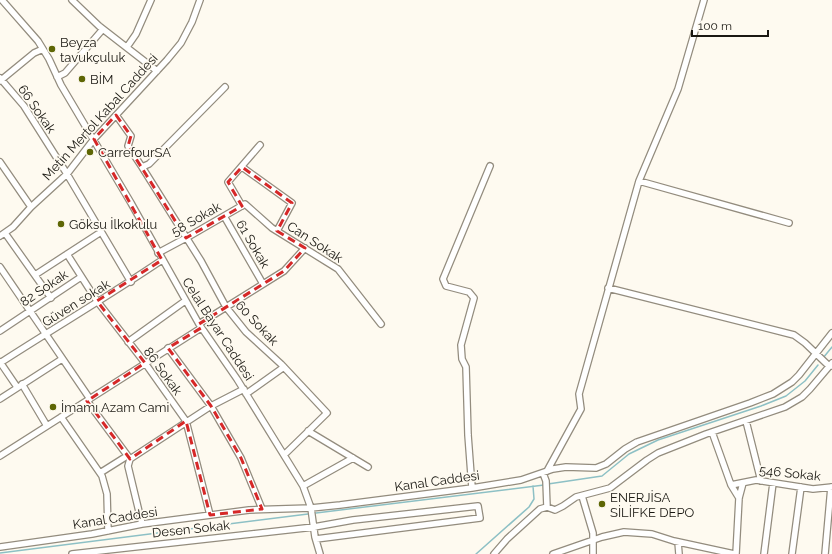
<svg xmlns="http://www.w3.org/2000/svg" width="832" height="554" viewBox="0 0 832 554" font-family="Raleway,sans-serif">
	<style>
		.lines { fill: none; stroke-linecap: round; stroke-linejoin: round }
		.stream { stroke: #8dc0c5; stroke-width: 1.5 }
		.street-casing { stroke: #938c7e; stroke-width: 8 }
		.street { stroke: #fff; stroke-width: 5.5 }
		.marked { fill: none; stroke: #d62828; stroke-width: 3; stroke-dasharray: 8 5; stroke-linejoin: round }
		.poi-dot { fill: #5e6605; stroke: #fefaf0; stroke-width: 1.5 }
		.labels { text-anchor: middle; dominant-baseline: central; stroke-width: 3.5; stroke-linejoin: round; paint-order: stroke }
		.poi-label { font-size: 13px; fill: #1a1812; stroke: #fefaf0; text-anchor: start }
		.street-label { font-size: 13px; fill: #1a1812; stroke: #fefaf0 }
	</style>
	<rect width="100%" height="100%" fill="#fefaf0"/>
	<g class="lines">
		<path class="stream" d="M823 358 832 347
			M548 484 602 476 629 454 658 440 761 406 786 396 805 381 818 365
			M316 513 544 485
			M0 553 308 514
			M476 554 529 507 534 499 533 486"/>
		<defs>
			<path id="street" d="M2 0 38 41 49 59 61 85 131 203 199 324 237 379 303 486 311 508 315 537 320 554
				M72 0 99 26 157 71
				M127 47 136 34 151 0
				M57 77 65 73 103 29
				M0 78 24 106 67 174 131 282
				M0 81 34 53 43 49
				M225 87 149 164 142 167 201 261 226 307 246 332 281 364 327 413 284 455
				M116 115 131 136 128 146 142 167
				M0 162 31 207
				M242 167 292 203 277 231
				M639 181 789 223
				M242 206 228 182 260 145
				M224 216 263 284
				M5 233 51 298
				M0 236 13 227 31 207 67 174 94 139 167 60 181 43 192 22 200 0
				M158 253 186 238 245 204 272 228 338 269 381 324
				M67 254 97 301 145 363 186 421 210 515
				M0 267 90 399
				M35 275 101 232
				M608 288 794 335 805 343 829 366H832
				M199 324 284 271 305 248
				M0 331 81 277
				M128 342 185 301
				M168 348 211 406 241 458 262 509
				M0 362 17 387
				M0 363C54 328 109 296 162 260
				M22 384 47 426
				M246 394 284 367
				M0 399 62 359
				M87 401 130 459
				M61 417 102 476 107 494 108 531
				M746 421 761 481
				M308 431 368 467
				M712 432 731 485 756 480 813 489 832 487
				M0 456 201 328
				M547 471 581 409 579 394 639 181 678 89 704 0
				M100 473 127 456
				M543 473 546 481 547 507 555 510 563 506 576 497 610 488 647 460 658 453 706 434 785 407 802 397 810 389 832 363
				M731 485 739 498
				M303 486 353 458
				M472 488 468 435 466 367 462 359 461 345 474 298 469 292 446 286 443 279 490 166
				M582 496 593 533V554
				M142 524 128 466 130 459 211 406 244 389
				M678 542 679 554
				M0 547 92 534 142 524 249 510 311 508 340 505 472 488 521 480 553 469 566 467 596 468 606 464 625 449 637 442 750 403 773 394 792 382 799 375 832 333
				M72 554 314 527 353 520 478 506 480 518 316 539
				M494 554 507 539 540 509 547 507
				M553 554 602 537 624 532 652 534 674 541 734 554
				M736 554 739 498 743 483
				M764 554 773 483
				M792 554 801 487
				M825 554 831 487"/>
		</defs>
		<use href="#street" class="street-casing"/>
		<use href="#street" class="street"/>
	</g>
	<path class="marked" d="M116 115 131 136 128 146 186 238 242 206 228 182 242 167 292 203 277 231 305 248 284 271 199 324 201 328 168 348 211 406 241 458 262 509 210 515 186 421 130 459 87 401 145 363 97 301 162 260 94 139Z"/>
	<g class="poi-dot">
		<circle cx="52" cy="49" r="4"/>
		<circle cx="82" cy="79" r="4"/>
		<circle cx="90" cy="152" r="4"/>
		<circle cx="61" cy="224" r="4"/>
		<circle cx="53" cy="407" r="4"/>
		<circle cx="602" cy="504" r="4"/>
	</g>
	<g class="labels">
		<g class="poi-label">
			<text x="60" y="42">Beyza<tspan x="60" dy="15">tavukçuluk</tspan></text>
			<text x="90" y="79">BİM</text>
			<text x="98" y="152">CarrefourSA</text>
			<text x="69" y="224">Göksu İlkokulu</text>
			<text x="61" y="407">İmamı Azam Cami</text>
			<text x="610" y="497">ENERJİSA<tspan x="610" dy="15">SİLİFKE DEPO</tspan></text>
		</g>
		<g class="street-label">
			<text transform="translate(37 109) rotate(55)">66 Sokak</text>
			<text transform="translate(100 117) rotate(-48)">Metin Mertol Kabal Caddesi</text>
			<text transform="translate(196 219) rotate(-30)">58 Sokak</text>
			<text transform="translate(315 242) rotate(33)">Can Sokak</text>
			<text transform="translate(253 244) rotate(60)">61 Sokak</text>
			<text transform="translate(44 288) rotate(-34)">82 Sokak</text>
			<text transform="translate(76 303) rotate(-32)">Güven sokak</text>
			<text transform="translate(257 323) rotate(47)">60 Sokak</text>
			<text transform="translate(218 329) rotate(57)">Celal Bayar Caddesi</text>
			<text transform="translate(163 371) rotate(54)">86 Sokak</text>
			<text transform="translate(790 473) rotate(6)">546 Sokak</text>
			<text transform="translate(437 481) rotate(-8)">Kanal Caddesi</text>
			<text transform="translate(115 518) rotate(-9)">Kanal Caddesi</text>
			<text transform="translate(191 529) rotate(-6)">Desen Sokak</text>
		</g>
	</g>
	<path d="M692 30v6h76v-6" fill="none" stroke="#1a1812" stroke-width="2"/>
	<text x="698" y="30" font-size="12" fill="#1a1812" stroke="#fefaf0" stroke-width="3" paint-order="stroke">100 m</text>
</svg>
